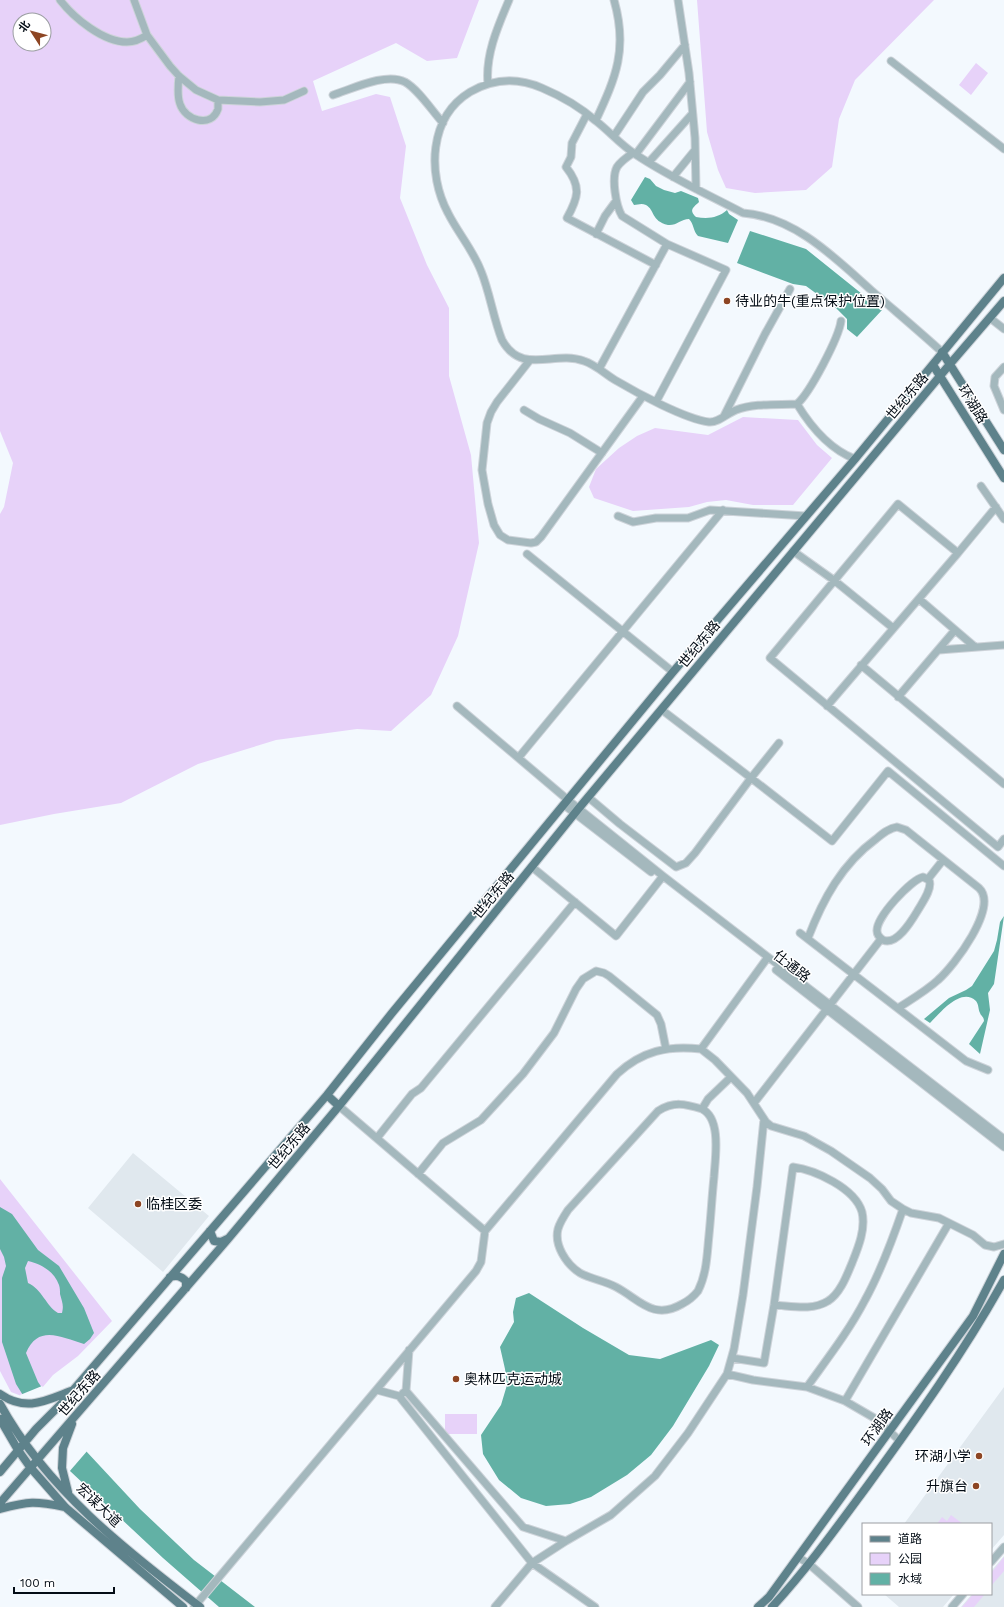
<svg xmlns="http://www.w3.org/2000/svg" width="1004" height="1607" viewBox="0 0 1004 1607" font-family="'Work Sans','Noto Sans SC',sans-serif">
	<style>
		.built { fill: #e0e8ee }
		.green { fill: #e7d2f9; fill-rule: evenodd }
		.water { fill: #62b1a5; fill-rule: evenodd }
		.pier { fill: #f3f9fe }
		.lines { fill: none; stroke-linecap: round; stroke-linejoin: round }
		.minor-casing { stroke: #cdd3d9; stroke-width: 9 }
		.major-casing { stroke: #cdd3d9; stroke-width: 10 }
		.minor { stroke: #a4b8bd; stroke-width: 7 }
		.major { stroke: #5e828b; stroke-width: 8 }
		.poi-dot { fill: #8d4523; stroke: #fff; stroke-width: 1.5 }
		.labels { text-anchor: middle; dominant-baseline: central; stroke-width: 3; stroke-linejoin: round; paint-order: stroke }
		.poi-label { font-size: 14px; fill: #040d16; stroke: #fff; text-anchor: start }
		.street-label { font-size: 14px; fill: #040d16; stroke: #fff }
	</style>
	<rect width="100%" height="100%" fill="#f3f9fe"/>
	<path class="built" d="M133 1153 209 1216 163 1272 88 1208Z
		M1004 1387V1535L991 1550V1524H904Z
		M1004 1556V1607H961L972 1594H991V1571Z
		M884 1594H954L943 1607H899Z"/>
	<path class="green" d="M0 0H479L457 58 427 61 396 43 313 81 322 111 376 94 390 97 406 146 400 198 427 265 449 308V376L471 455 479 543 458 636 431 695 391 731 357 729 276 740 198 764 121 803 54 814 0 825V514L4 507 13 463 0 431ZM20 20H44V44H20Z
		M697 0H934L855 80 839 119 832 167 806 190 755 193 726 188 718 170 707 132Z
		M976 63 988 73 971 95 959 85Z
		M743 417 798 420 817 445 832 458 793 505H753L726 500 707 502 689 507 633 511 594 498 589 487 596 469 619 448 637 436 655 428 708 435Z
		M0 1179 112 1321 78 1356 53 1375 42 1388 24 1397 11 1392 0 1371Z
		M445 1414H477V1434H445Z
		M951 1515 963 1524H937L942 1517 947 1521Z
		M1004 1557V1571L991 1586V1573Z
		M973 1594H985L974 1607H962Z"/>
	<path class="water" d="M645 177 650 179 656 186 664 190 675 193 681 191 698 198 699 202C694 207 688 210 696 217 708 219 718 218 727 210L729 214 738 220 728 243 698 236C693 231 694 224 689 219 681 219 676 226 668 225 651 221 655 210 646 205 641 203 638 205 634 205L631 200Z
		M750 231 806 249 882 310 857 337 847 329V319L836 308 806 286 793 284 737 263Z
		M1004 916 994 984 988 993 990 1010 980 1054 969 1044 984 1021C984 1017 981 1016 980 1013 978 1009 979 1005 976 1001 961 986 939 1014 930 1023L924 1019 949 998 966 990 972 986 994 951 997 940 1000 922Z
		M0 1207 12 1214 38 1250 59 1266 84 1308 94 1333 90 1339 84 1344C61 1337 38 1324 26 1353L38 1382 86 1451 140 1509 194 1560 255 1607H219L163 1558 70 1471 16 1384 2 1342V1278L6 1266 4 1257 0 1249ZM28 1261C41 1264 54 1271 59 1285 60 1288 60 1291 60 1294 62 1302 64 1305 62 1313H58C46 1306 42 1289 28 1283L25 1268Z
		M529 1293 583 1328 629 1355 660 1359 711 1340 719 1345 709 1366 673 1426 651 1455 627 1475 591 1497 570 1504 546 1506 521 1498 499 1480 483 1454 481 1435 501 1405 507 1385 505 1369 500 1347 514 1322 513 1312 516 1298Z"/>
	<path class="pier" d="M42 1386 88 1450 69 1472 20 1395Z"/>
	<g class="lines">
		<defs>
			<path id="minor" d="M60 0C74 18 103 42 127 42 134 42 141 39 147 35
				M134 0 147 35 170 66 179 76 196 90 218 100 260 102 284 100 304 91
				M678 0 689 73 695 138 696 189
				M891 61 1004 149
				M179 76C178 85 177 96 180 104 185 120 211 129 218 109 218 107 218 103 218 100
				M488 84C485 55 498 26 509 0
				M333 95C352 89 386 72 405 82 419 90 432 111 443 123
				M587 114 572 143 571 157 566 167C582 187 578 198 567 218L656 265
				M596 120C616 77 628 49 614 0
				M614 136 643 92 660 75 685 45
				M633 153C627 157 621 161 617 167 611 178 616 206 622 216L667 244
				M636 154 690 82
				M649 162 692 114
				M673 177 695 150
				M596 234 605 216 616 201
				M990 318 1004 329
				M841 321C839 337 810 393 797 404 778 405 754 403 736 410 728 413 718 423 709 422 685 419 637 393 615 380 605 374 596 365 584 361 554 350 522 376 502 340 493 317 490 293 481 271 473 250 458 233 448 213 427 174 429 117 470 92 494 78 517 77 542 88 561 96 580 107 596 121 609 131 621 145 635 154 669 177 707 194 743 213 795 217 835 258 871 290 895 311 919 331 942 352
				M530 360 497 402 491 412 487 423 482 470 488 504 494 525 500 535 508 540 531 543 536 542 541 537 643 396
				M1004 367 995 377 994 386 1004 410
				M599 369 667 244 726 270 656 402
				M797 404C811 427 829 449 855 459
				M524 410 539 419 570 433 602 453
				M724 416 765 334 790 289
				M981 486 1004 519
				M996 507 958 553 898 504 770 658 998 847 1004 839
				M618 516 633 522 656 518H688L710 510 806 516
				M793 551 835 581 893 628
				M527 554 673 672
				M919 599 975 647
				M939 650 1004 645
				M861 665 1004 784
				M898 697 955 630
				M457 706 568 800 663 876 1004 1139
				M827 706 958 553
				M662 710 751 778 779 743
				M519 757 723 510
				M588 797 620 824 676 867 686 863 695 853 751 778 832 841 888 771 1004 866
				M564 805 651 872
				M532 867 616 936 663 876
				M923 877 929 880C933 888 922 903 918 910 912 920 897 946 883 940 880 938 877 935 877 931 876 917 911 880 923 877Z
				M928 879 943 860
				M800 933 966 1061 988 1070
				M808 938C823 899 842 864 876 839 882 834 889 828 897 827L906 830 979 888C999 907 954 966 938 980 926 991 912 999 898 1008
				M776 970 1004 1147
				M701 1049 715 1060 747 1093 766 1122 771 1126 804 1136 831 1151 870 1178 882 1189 891 1201 903 1209 911 1213 939 1218 973 1235 985 1245 994 1247 1004 1244
				M754 1103 881 939
				M339 1106 485 1231
				M702 1109C722 1119 715 1159 714 1177 712 1196 711 1215 709 1235 707 1254 707 1273 698 1291 694 1296 688 1301 682 1304 653 1321 639 1299 616 1287 605 1281 591 1279 580 1273 566 1264 554 1245 558 1229 560 1222 564 1216 568 1210L658 1111C674 1101 685 1104 702 1109L708 1099 731 1077
				M377 1138 412 1094 421 1088 575 902
				M418 1174 443 1143 481 1120 523 1074 554 1033 576 989 583 979 596 971 604 973 609 976 657 1015 661 1024 666 1049
				M732 1358 764 1363 774 1305 793 1167C815 1170 855 1188 862 1212 866 1229 858 1248 852 1263 847 1275 840 1294 828 1301 812 1311 792 1306 774 1305
				M727 1374 753 1380 807 1387 845 1401 876 1419 900 1441
				M807 1387C827 1359 849 1331 865 1300 881 1271 892 1241 903 1209
				M377 1390 399 1396 532 1563 566 1541 611 1515 655 1476 688 1433 727 1374 734 1349 743 1295 757 1187 764 1119
				M406 1391 523 1527 566 1541
				M403 1393 406 1391 409 1350
				M845 1401 949 1223
				M798 1557 809 1564 858 1607
				M991 1562 1004 1547
				M194 1607 476 1271 481 1262 485 1231 617 1074C642 1051 668 1045 701 1049L768 957
				M495 1607 532 1563 595 1607
				M952 1607 963 1594"/>
			<path id="major" d="M942 352 1004 450
				M933 365 1004 478
				M327 1095 339 1106
				M210 1231 214 1241 221 1242 227 1239
				M170 1277C177 1275 181 1276 186 1281V1288
				M0 1394C26 1412 45 1401 71 1391
				M0 1404C46 1488 125 1550 200 1607
				M0 1419 18 1450 30 1467 65 1507 183 1607
				M0 1472 36 1429 63 1402 327 1095 392 1013 673 672 855 459 1004 278
				M68 1492 62 1468 63 1448 72 1424
				M0 1503 228 1239 339 1106 579 808 950 364 1004 301
				M0 1509C29 1501 35 1501 65 1507
				M758 1607 769 1597 973 1316 1004 1254
				M772 1607C807 1569 837 1527 868 1485 916 1419 964 1352 1004 1280"/>
		</defs>
		<use href="#minor" class="minor-casing"/>
		<use href="#major" class="major-casing"/>
		<use href="#minor" class="minor"/>
		<use href="#major" class="major"/>
	</g>
	<g class="poi-dot">
		<circle cx="727" cy="301" r="4"/>
		<circle cx="138" cy="1204" r="4"/>
		<circle cx="456" cy="1379" r="4"/>
		<circle cx="979" cy="1456" r="4"/>
		<circle cx="976" cy="1486" r="4"/>
	</g>
	<g class="labels">
		<g class="poi-label">
			<text x="735" y="301">待业的牛(重点保护位置)</text>
			<text x="146" y="1204">临桂区委</text>
			<text x="464" y="1379">奥林匹克运动城</text>
			<text x="971" y="1456" text-anchor="end">环湖小学</text>
			<text x="968" y="1486" text-anchor="end">升旗台</text>
		</g>
		<g class="street-label">
			<text transform="translate(907 396) rotate(-50)">世纪东路</text>
			<text transform="translate(973 404) rotate(58)">环湖路</text>
			<text transform="translate(699 644) rotate(-51)">世纪东路</text>
			<text transform="translate(493 895) rotate(-51)">世纪东路</text>
			<text transform="translate(792 966) rotate(38)">仕通路</text>
			<text transform="translate(289 1146) rotate(-50)">世纪东路</text>
			<text transform="translate(79 1393) rotate(-49)">世纪东路</text>
			<text transform="translate(877 1427) rotate(-54)">环湖路</text>
			<text transform="translate(99 1505) rotate(44)">宏谋大道</text>
		</g>
	</g>
	<rect x="862" y="1523" width="130" height="72" fill="#ffffff" stroke="#9b9ea2"/>
	<rect x="870" y="1536" width="20" height="6" fill="#5e828b" stroke="#9b9ea2"/>
	<text x="898" y="1543" font-size="12" fill="#040d16">道路</text>
	<rect x="870" y="1553" width="20" height="12" fill="#e7d2f9" stroke="#9b9ea2"/>
	<text x="898" y="1563" font-size="12" fill="#040d16">公园</text>
	<rect x="870" y="1573" width="20" height="12" fill="#62b1a5" stroke="#9b9ea2"/>
	<text x="898" y="1583" font-size="12" fill="#040d16">水域</text>
	<g transform="translate(32 32) rotate(306)"><circle r="19" fill="#ffffff" stroke="#9b9ea2"/>
	<path d="M0-3L7 15L0 10L-7 15Z" fill="#8d4523"/>
	<text y="-6" font-size="11" font-weight="bold" text-anchor="middle" fill="#040d16">北</text>
	</g>
	<path d="M14 1587v6h100v-6" fill="none" stroke="#040d16" stroke-width="2"/>
	<text x="20" y="1587" font-size="12" fill="#040d16" stroke="#ffffff" stroke-width="3" paint-order="stroke">100 m</text>
</svg>
